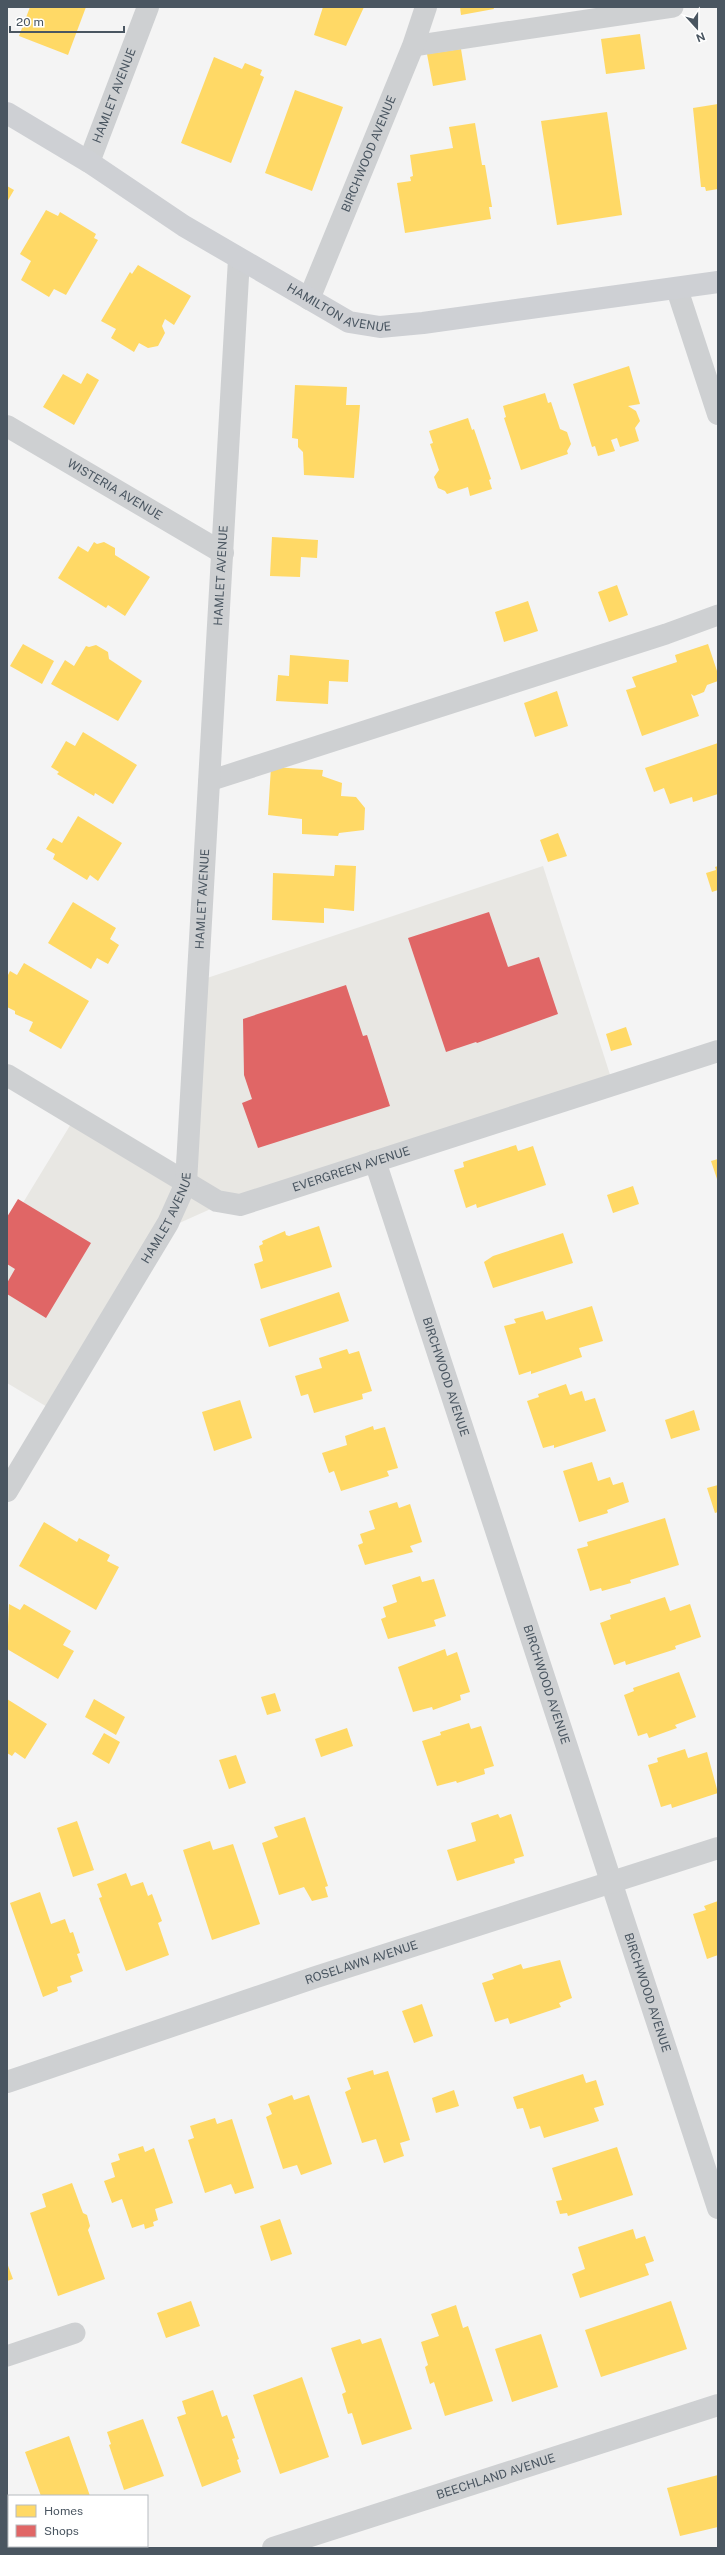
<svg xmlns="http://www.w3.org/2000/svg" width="725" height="2555" viewBox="0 0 725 2555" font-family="'Public Sans',sans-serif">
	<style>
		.commercial { fill: #e8e7e3 }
		.homes { fill: #ffd966 }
		.shops { fill: #e06666 }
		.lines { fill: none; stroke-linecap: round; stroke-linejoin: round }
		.lane { stroke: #ced0d2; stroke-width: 21 }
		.street { stroke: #ced0d2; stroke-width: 22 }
		.secondary { stroke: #ced0d4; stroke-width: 22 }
		.labels { text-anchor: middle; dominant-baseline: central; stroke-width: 4; stroke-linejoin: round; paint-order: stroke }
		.street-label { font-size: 12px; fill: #4a5661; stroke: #fff }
	</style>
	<rect width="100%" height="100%" fill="#f4f4f4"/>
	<path class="commercial" d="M543 866 613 1084 224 1203 157 1233 54 1411 7 1383V1229L77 1114 175 1176 192 983Z"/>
	<path class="homes" d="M30 7H86L68 55 19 36Z
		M323 7H364L346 46 314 35Z
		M460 7H493L494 9 461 15Z
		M640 34 645 69 606 74 601 39Z
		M461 49 466 80 433 86 427 54Z
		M214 57 242 69 245 63 262 70 260 75 264 77 231 163 181 143Z
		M295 90 343 107 312 191 265 173Z
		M718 104V189L706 191 705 187H701L693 108Z
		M607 112 622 215 557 225 541 121Z
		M475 123 482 165H485L492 207H489L491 219 405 233 397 183 411 181 410 177 413 176 410 155 453 148 449 127Z
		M7 186 14 190 7 202Z
		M46 210 58 216 60 212 96 234 94 238 98 240 66 295 54 289 49 297 21 280 31 261 20 254Z
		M138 265 191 296 174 325 165 319 162 326 165 333 158 346 148 348 139 343 134 352 111 338 116 329 101 321 130 272 132 274Z
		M629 366 640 404 628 406 636 411 640 421 635 428 639 441 620 447 617 438 611 440 615 451 598 456 595 446 592 447 573 384Z
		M87 373 99 380 74 425 43 407 63 374 81 384Z
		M295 385 347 387 346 405H360L354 478 304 475 303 452 298 447V439L292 438Z
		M545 393 548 403 551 402 560 429 567 432 571 444 567 451 568 454 521 470 504 418 506 417 503 406Z
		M468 418 472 430 474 429 491 479 489 480 492 489 470 496 468 487 447 494 445 491 438 488 434 477 439 470 430 444 433 443 429 431Z
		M272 537 318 540 317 558 301 557 300 577 270 576Z
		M94 542 97 544 104 542 115 548V555L150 577 125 616 108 605 106 608 58 578 78 546 88 552Z
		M617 585 628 615 609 622 598 592Z
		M528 601 538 631 504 642 495 612Z
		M23 644 54 661 42 684 10 666Z
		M708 644 718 674V681L707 685 704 692 694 696 691 694 699 716 642 736 626 690 636 687 632 677 677 662 675 655Z
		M96 645 108 652 109 659 142 681 118 721 51 684 65 660 74 666 86 646 89 647Z
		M290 655 349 660 348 682 329 681 328 704 276 701 278 675 289 676Z
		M557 691 568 726 535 737 524 703Z
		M83 732 137 765 113 804 95 793 94 796 57 774 59 772 51 767 66 741 75 746Z
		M718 743V794L693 802 692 797 670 804 664 788 654 792 645 768Z
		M271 767 323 770 322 776 342 783 341 796 356 797 365 808 364 830 339 833 338 836 302 834V819L268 815Z
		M78 816 122 843 98 881 90 875 87 880 53 859 55 854 46 849 53 838 62 843Z
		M558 833 567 856 548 862 540 840Z
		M335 865 356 866 354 911 324 908V923L272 920 273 873 334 876Z
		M718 866V890L712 892 706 873 716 870 715 867Z
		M73 902 116 928 110 939 119 945 108 964 97 958 91 969 48 943Z
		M24 963 89 1001 61 1049 29 1031 33 1022 15 1014V1011L7 1007V977L10 971 17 975Z
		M626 1027 632 1045 611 1051 606 1034Z
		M516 1145 518 1151 533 1146 546 1185 477 1208 476 1204 466 1208 454 1170 464 1167 463 1162Z
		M718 1159V1182L711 1161Z
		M633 1186 639 1204 613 1213 607 1195Z
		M319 1226 332 1267 261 1289 254 1264 263 1261 259 1246 263 1244 262 1241 285 1231 286 1235 289 1236Z
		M563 1233 573 1263 493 1288 484 1262 493 1256Z
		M339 1292 349 1321 269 1347 260 1319Z
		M592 1306 603 1341 579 1348 582 1357 531 1374V1371L519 1375 504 1326 516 1323 514 1319 543 1311 546 1320Z
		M347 1349 349 1354 359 1351 372 1391 362 1394 363 1399 314 1413 308 1394 301 1396 295 1376 322 1368 319 1358Z
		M566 1384 570 1395 582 1391 585 1401 595 1398 606 1431 554 1448V1445L543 1448 527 1401 539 1397 538 1394Z
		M240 1400 252 1438 214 1451 202 1412Z
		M694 1410 700 1430 671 1439 665 1420Z
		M373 1426 374 1430 385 1427 398 1468 387 1471 389 1476 341 1491 334 1471 329 1473 322 1453 347 1445 345 1436Z
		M592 1462 598 1481 610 1477 613 1485 623 1482 629 1502 607 1510 608 1513 579 1522 563 1471Z
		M718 1485V1512L715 1513 707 1488Z
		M397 1502 399 1508 410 1504 422 1542 410 1546 413 1552 365 1565 358 1545 363 1543 360 1534 375 1529 369 1511Z
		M665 1518 679 1565 630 1580 631 1583 602 1591 601 1588 590 1591 577 1549 588 1546 587 1542Z
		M44 1522 77 1542 79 1538 110 1555 107 1561 119 1567 96 1610 19 1566Z
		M420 1576 422 1582 434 1579 446 1616 434 1620 436 1626 388 1639 381 1619 386 1617 383 1607 397 1602 392 1585Z
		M665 1597 670 1611 690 1604 701 1637 675 1646 676 1649 626 1665 625 1661 614 1665 600 1623 611 1619 610 1615Z
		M9 1604 20 1610 24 1604 71 1631 63 1645 74 1651 58 1679 7 1649Z
		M445 1649 447 1656 457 1652 470 1692 460 1695 461 1700 433 1710 432 1707 413 1712 398 1667Z
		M679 1672 696 1717 675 1725 677 1728 649 1738 647 1733 638 1736 624 1695 634 1691 633 1688Z
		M275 1693 281 1711 267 1715 261 1697Z
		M7 1699 47 1724 25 1759 15 1752 12 1756 7 1753Z
		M94 1699 125 1717 116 1735 85 1717Z
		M469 1723 471 1729 481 1726 494 1766 484 1769 485 1774 457 1783 456 1781 437 1786 422 1741 441 1735 440 1732Z
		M347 1728 353 1746 321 1757 315 1739Z
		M104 1733 120 1742 109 1764 92 1754Z
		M685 1749 688 1758 707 1752 718 1793 672 1808 671 1804 661 1807 648 1765 658 1762 657 1758Z
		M236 1755 246 1783 229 1789 219 1760Z
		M498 1814 500 1818 511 1814 524 1856 514 1859 515 1863 457 1881 447 1850 476 1841 471 1823Z
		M305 1817 328 1886 325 1887 328 1897 312 1901 304 1887 279 1895 262 1843 278 1837 274 1827Z
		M77 1821 94 1870 73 1877 57 1828Z
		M210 1841 213 1850 233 1844 260 1924 212 1940 183 1850Z
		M126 1873 131 1886 143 1882 148 1896 152 1894 162 1921 158 1923 169 1955 126 1971 99 1898 102 1897 97 1884Z
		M40 1892 51 1924 65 1919 70 1933 73 1932 80 1953 77 1954 83 1971 70 1976 72 1982 57 1987 58 1991 43 1997 10 1903Z
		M718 1901V1955L707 1959 693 1914 706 1910 704 1906Z
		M560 1960 572 1998 559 2003 561 2007 510 2024 508 2018 495 2022 482 1983 494 1979 492 1974 521 1964 523 1969Z
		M422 2004 433 2036 414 2043 402 2011Z
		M373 2070 374 2075 388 2071 410 2140 400 2143 404 2156 384 2163 376 2139 362 2143 345 2092 351 2089 347 2078Z
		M583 2074 586 2083 596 2080 604 2105 594 2108 599 2121 544 2138 540 2126 530 2129 523 2108 517 2109 513 2097Z
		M454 2090 459 2106 436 2113 432 2098Z
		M292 2095 294 2100 309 2095 332 2164 301 2175 297 2165 283 2169 266 2117 272 2114 268 2104Z
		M215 2118 217 2124 232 2119 254 2188 235 2194 231 2184 205 2193 188 2140 194 2138 190 2126Z
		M143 2146 145 2152 154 2148 173 2203 155 2209 158 2220 153 2222 154 2226 145 2229 144 2224 132 2228 122 2199 112 2203 104 2181 115 2177 111 2163 120 2160 118 2154Z
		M617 2147 633 2195 568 2216 567 2213 560 2214 556 2201 562 2200 552 2168Z
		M72 2183 83 2213 87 2215 90 2226 88 2230 105 2279 58 2296 30 2213 46 2207 42 2194Z
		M280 2219 292 2254 271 2261 260 2226Z
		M633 2229 636 2239 645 2236 654 2261 645 2264 649 2275 580 2298 572 2274 585 2269 578 2247Z
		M7 2263 13 2279 7 2281Z
		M191 2301 200 2326 166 2338 157 2313Z
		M671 2301 687 2349 601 2377 585 2330Z
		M456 2305 463 2328 468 2326 493 2401 445 2416 434 2382 430 2384 425 2367 428 2365 421 2342 439 2336 431 2314Z
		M541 2334 558 2387 512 2402 495 2349Z
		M381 2338 412 2429 362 2445 352 2413 348 2414 342 2394 346 2392 331 2348 360 2339 362 2344Z
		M302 2377 329 2457 280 2474 253 2395Z
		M213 2390 222 2417 227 2415 235 2438 232 2439 239 2459 237 2460 241 2472 202 2487 177 2417 186 2414 182 2401Z
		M143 2419 164 2476 124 2490 109 2445 111 2444 107 2432Z
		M69 2436 90 2496H41L25 2452Z
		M718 2475V2527L680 2536 667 2488Z
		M7 2494 9 2499V2541H7Z"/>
	<path class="shops" d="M489 912 508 967 539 957 558 1014 477 1043 476 1042 446 1052 408 938Z
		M346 985 363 1036 367 1035 390 1106 258 1148 242 1103 252 1099 244 1075 243 1019Z
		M18 1199 91 1243 46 1318 7 1294V1283L15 1269 7 1264V1217Z"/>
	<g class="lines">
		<path class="lane" d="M413 46 673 7
			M209 781 666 634 718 615
			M7 2356 75 2333"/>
		<g class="street">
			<path id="s1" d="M89 162 148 7"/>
			<path d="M677 289 718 414"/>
			<path id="s2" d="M309 299 413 46 426 7"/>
			<path id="s3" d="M7 426 223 553"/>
			<path id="s4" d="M7 1075 217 1201 240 1205 718 1051"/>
			<path id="s5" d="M375 1161 718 2208"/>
			<path id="s6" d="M7 1491 168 1223 186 1183 239 259"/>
			<path id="s7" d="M7 2082 316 1977 718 1848"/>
			<path id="s8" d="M273 2548 718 2405"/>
		</g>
		<path class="secondary" id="s9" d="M7 113 89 162 184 226 349 322 380 327 423 323 718 282"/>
	</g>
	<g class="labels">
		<g class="street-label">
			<text stroke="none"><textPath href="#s1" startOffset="71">HAMLET AVENUE</textPath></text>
			<text stroke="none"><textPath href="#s2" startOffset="157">BIRCHWOOD AVENUE</textPath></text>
			<text stroke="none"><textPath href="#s9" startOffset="387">HAMILTON AVENUE</textPath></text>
			<text stroke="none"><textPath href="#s3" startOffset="125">WISTERIA AVENUE</textPath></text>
			<text stroke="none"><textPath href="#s6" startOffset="965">HAMLET AVENUE</textPath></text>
			<text stroke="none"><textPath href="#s6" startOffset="641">HAMLET AVENUE</textPath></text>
			<text stroke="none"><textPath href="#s4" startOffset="385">EVERGREEN AVENUE</textPath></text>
			<text stroke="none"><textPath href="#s6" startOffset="317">HAMLET AVENUE</textPath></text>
			<text stroke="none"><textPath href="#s5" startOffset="227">BIRCHWOOD AVENUE</textPath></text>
			<text stroke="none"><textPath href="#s5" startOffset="551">BIRCHWOOD AVENUE</textPath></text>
			<text stroke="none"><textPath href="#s7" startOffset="374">ROSELAWN AVENUE</textPath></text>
			<text stroke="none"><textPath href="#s5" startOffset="875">BIRCHWOOD AVENUE</textPath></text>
			<text stroke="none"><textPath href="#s8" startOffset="234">BEECHLAND AVENUE</textPath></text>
		</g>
	</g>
	<rect width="725" height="2555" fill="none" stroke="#4a5661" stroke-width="16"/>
	<rect x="8" y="2495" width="140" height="52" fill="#ffffff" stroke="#b7bbc0"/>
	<rect x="16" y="2505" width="20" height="12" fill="#ffd966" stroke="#b7bbc0"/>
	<text x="44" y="2515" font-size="12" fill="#4a5661">Homes</text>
	<rect x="16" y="2525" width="20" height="12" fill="#e06666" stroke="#b7bbc0"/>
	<text x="44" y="2535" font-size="12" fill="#4a5661">Shops</text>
	<g transform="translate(697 28) rotate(159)" stroke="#ffffff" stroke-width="3" paint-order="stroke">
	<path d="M0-3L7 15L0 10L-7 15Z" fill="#4a5661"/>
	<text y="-6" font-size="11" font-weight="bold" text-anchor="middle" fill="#4a5661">N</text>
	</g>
	<path d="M10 26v6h114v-6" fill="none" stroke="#4a5661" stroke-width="2"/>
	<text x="16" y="26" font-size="12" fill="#4a5661" stroke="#ffffff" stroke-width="3" paint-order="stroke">20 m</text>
</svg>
